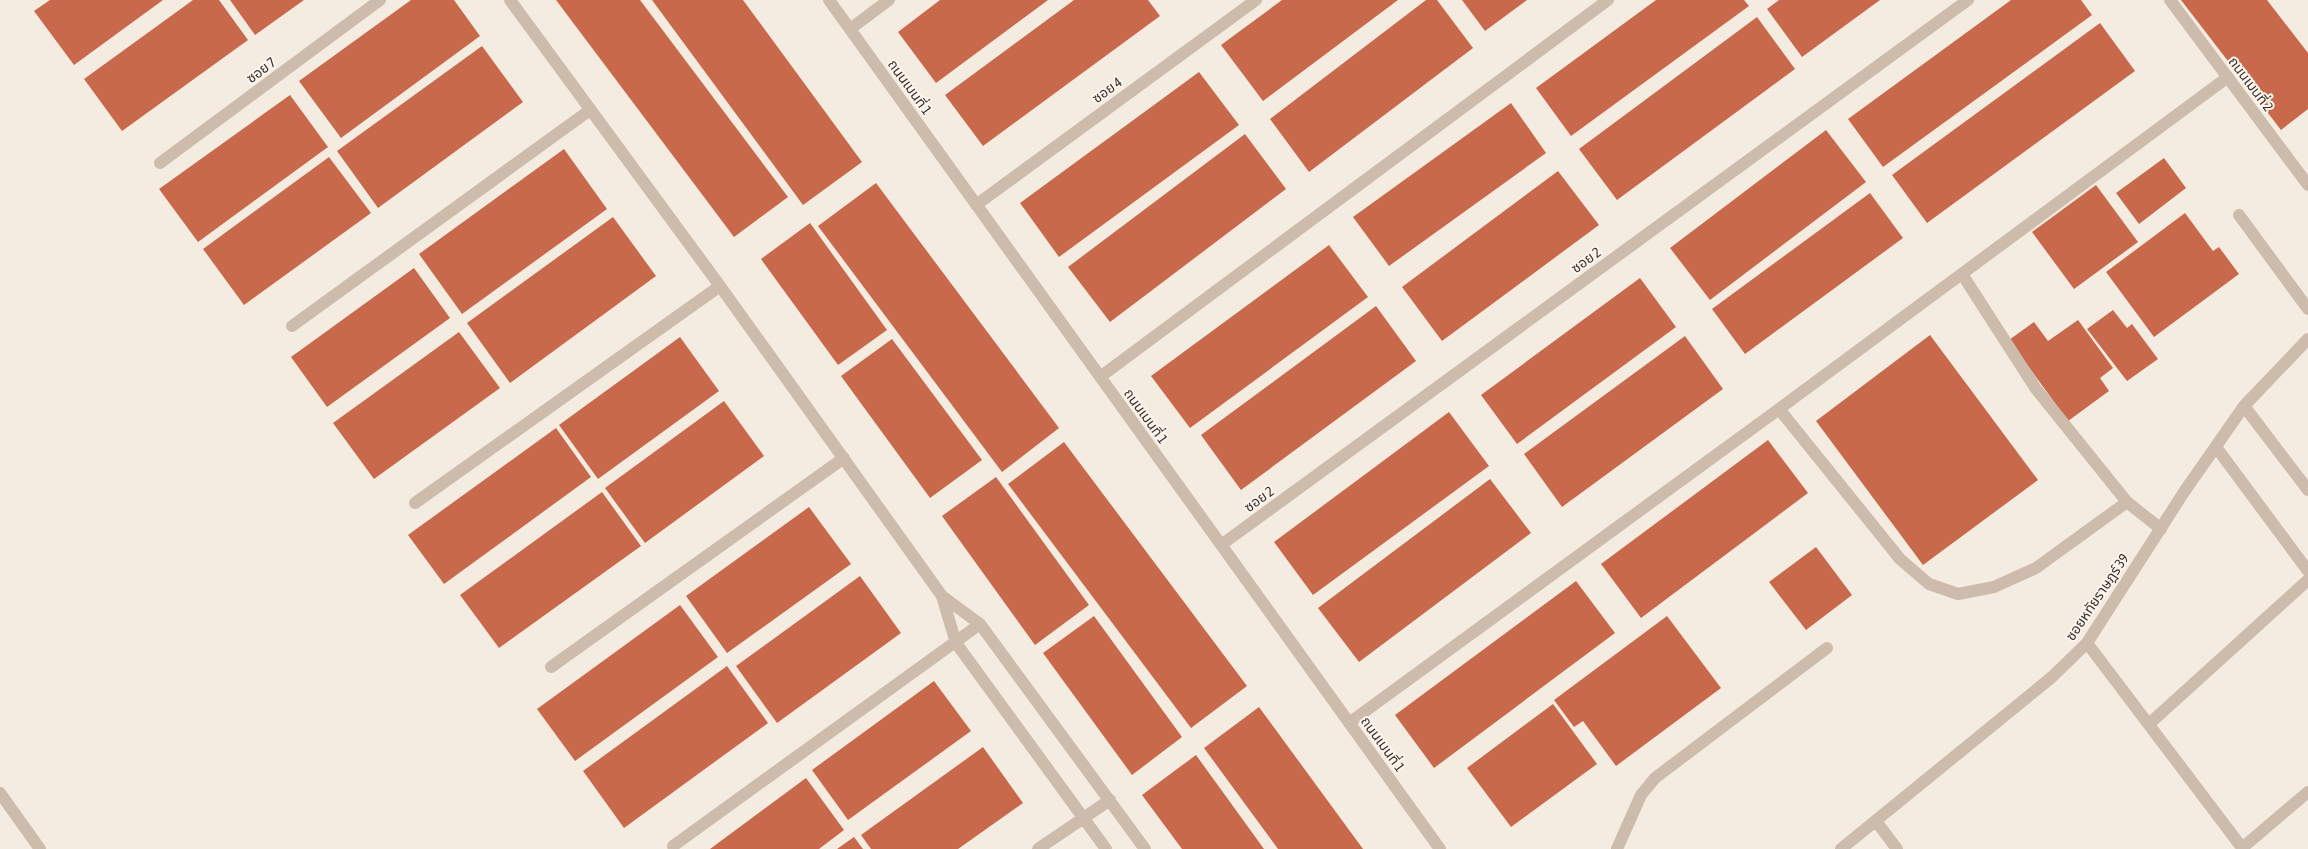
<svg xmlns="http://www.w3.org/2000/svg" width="2308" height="849" viewBox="0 0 2308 849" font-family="'Asap Condensed','Noto Sans Thai',sans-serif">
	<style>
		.building { fill: #c8694b }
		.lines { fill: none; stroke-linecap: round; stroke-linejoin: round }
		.lane { stroke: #cdbbac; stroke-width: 12 }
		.street { stroke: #cdbbac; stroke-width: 12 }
		.labels { text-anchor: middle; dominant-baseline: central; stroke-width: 4; stroke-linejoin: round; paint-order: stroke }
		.street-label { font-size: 14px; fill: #3b302b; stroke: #fbf5ee }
	</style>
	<rect width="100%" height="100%" fill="#f4ebe1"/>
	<path class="building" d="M50 0H163L74 65 34 11Z
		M193 0H219L248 40 122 131 84 79Z
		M230 0H304L255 35Z
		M411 0H454L480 36 341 138 299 81Z
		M556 0H640L788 197 734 237Z
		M652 0H743L862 162 803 205Z
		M940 0H1048L936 83 898 32Z
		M1074 0H1148L1160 16 983 146 945 95Z
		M1282 0H1398L1263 101 1221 45Z
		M1426 0H1437L1473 48 1309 172 1270 119Z
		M1462 0H1527L1485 31Z
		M1656 0H1744L1749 6 1571 136 1536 88Z
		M1779 0H1880L1802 57 1767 9Z
		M2011 0H2081L2092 15 1883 167 1848 119Z
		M2181 0H2267L2308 53V109L2281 130Z
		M1757 17 1795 69 1617 200 1579 149Z
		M2100 23 2135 71 1927 223 1892 175Z
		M482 46 523 102 378 208 337 151Z
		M1199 72 1239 125 1059 257 1020 203Z
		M290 95 328 147 198 242 159 189Z
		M1511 103 1546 153 1389 266 1353 217Z
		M1826 130 1866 182 1710 300 1670 248Z
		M1245 134 1286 189 1110 322 1068 267Z
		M564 149 607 209 462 314 419 254Z
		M329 157 371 213 244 305 203 249Z
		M2164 158 2186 188 2139 224 2116 193Z
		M1558 171 1599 225 1442 341 1402 287Z
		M876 183 1059 428 1002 472 818 226Z
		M2096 185 2138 242 2074 289 2032 232Z
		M1870 193 1903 238 1745 354 1712 309Z
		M2185 213 2213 251 2219 247 2239 274 2154 337 2106 272Z
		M613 217 656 276 510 383 467 323Z
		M810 223 887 330 838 365 761 259Z
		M1329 245 1368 297 1190 428 1151 376Z
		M414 268 450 318 327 407 291 357Z
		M1640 278 1676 327 1517 444 1481 395Z
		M1376 306 1416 361 1241 490 1201 435Z
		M2113 310 2127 328 2132 324 2158 359 2127 381 2087 329Z
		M2078 320 2113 368 2100 378 2109 391 2068 421 2009 340 2034 322 2048 341Z
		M459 332 500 388 374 479 333 423Z
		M1930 335 2038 480 1923 565 1816 421Z
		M1685 336 1723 389 1562 507 1524 454Z
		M680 337 719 391 598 479 559 425Z
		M892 339 982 460 930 498 841 376Z
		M724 401 764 456 645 543 605 488Z
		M1449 412 1489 466 1313 595 1274 542Z
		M556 428 591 477 444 584 408 535Z
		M1768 440 1808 493 1641 618 1601 564Z
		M1064 442 1247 686 1191 728 1008 484Z
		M996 477 1089 605 1035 645 942 516Z
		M1490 479 1531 533 1359 662 1318 608Z
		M602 492 641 546 499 648 460 595Z
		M809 507 851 564 727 653 686 596Z
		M1816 547 1852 595 1806 630 1769 582Z
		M860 576 901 633 777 723 736 666Z
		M1576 581 1615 633 1434 768 1395 715Z
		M680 605 718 657 575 761 537 709Z
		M1094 616 1182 737 1132 775 1043 653Z
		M1667 616 1721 688 1616 766 1583 721 1574 727 1554 700Z
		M727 666 768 723 624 828 583 771Z
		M934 681 971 731 848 820 812 770Z
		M1553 704 1597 764 1511 827 1467 768Z
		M1259 707 1363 849H1278L1204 748Z
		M983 747 1023 803 958 849H871L861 835Z
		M1196 755 1264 849H1182L1142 795Z
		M806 778 844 830 819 849H710Z
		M854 837 863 849H837Z"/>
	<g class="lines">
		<path class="lane" d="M2239 215 2308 309
			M1617 849 1641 795 1655 778 1827 648"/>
		<path class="street" d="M510 0 720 286 942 596 980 624 1145 849
			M829 0 1440 849
			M2170 0 2308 185
			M850 29 889 0
			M160 163 380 0
			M976 205 1256 0
			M1962 274 2036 389 2127 502 2161 529
			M292 326 590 110
			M1100 377 1608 0
			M2244 406 2308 490
			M1779 409 1900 559 1929 584 1958 594 1994 587 2036 568 2127 502
			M2216 447 2308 571
			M415 503 720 286
			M1221 545 1968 0
			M942 596 956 643 1106 849
			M2087 643 2243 849
			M551 667 844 458
			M1349 723 1779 409 2228 77
			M2149 724 2308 580
			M0 793 40 849
			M1876 821 1897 849
			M673 846 980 624
			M2242 848 2308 792
			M1038 849 1110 800
			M1841 849 2052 677 2087 643 2184 492 2244 406 2308 339"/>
	</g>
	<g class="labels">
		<g class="street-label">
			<text transform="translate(261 70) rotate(-37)">ซอย 7</text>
			<text transform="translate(2251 84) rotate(53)">ถนนเมนที่ 2</text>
			<text transform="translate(910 87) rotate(54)">ถนนเมนที่ 1</text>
			<text transform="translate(1107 90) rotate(-36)">ซอย 4</text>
			<text transform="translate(1586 260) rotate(-36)">ซอย 2</text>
			<text transform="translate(1146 416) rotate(54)">ถนนเมนที่ 1</text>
			<text transform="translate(1259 499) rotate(-36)">ซอย 2</text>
			<text transform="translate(2097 597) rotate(-56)">ซอยหทัยราษฎร์ 39</text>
			<text transform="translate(1383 744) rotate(54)">ถนนเมนที่ 1</text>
		</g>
	</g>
</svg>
